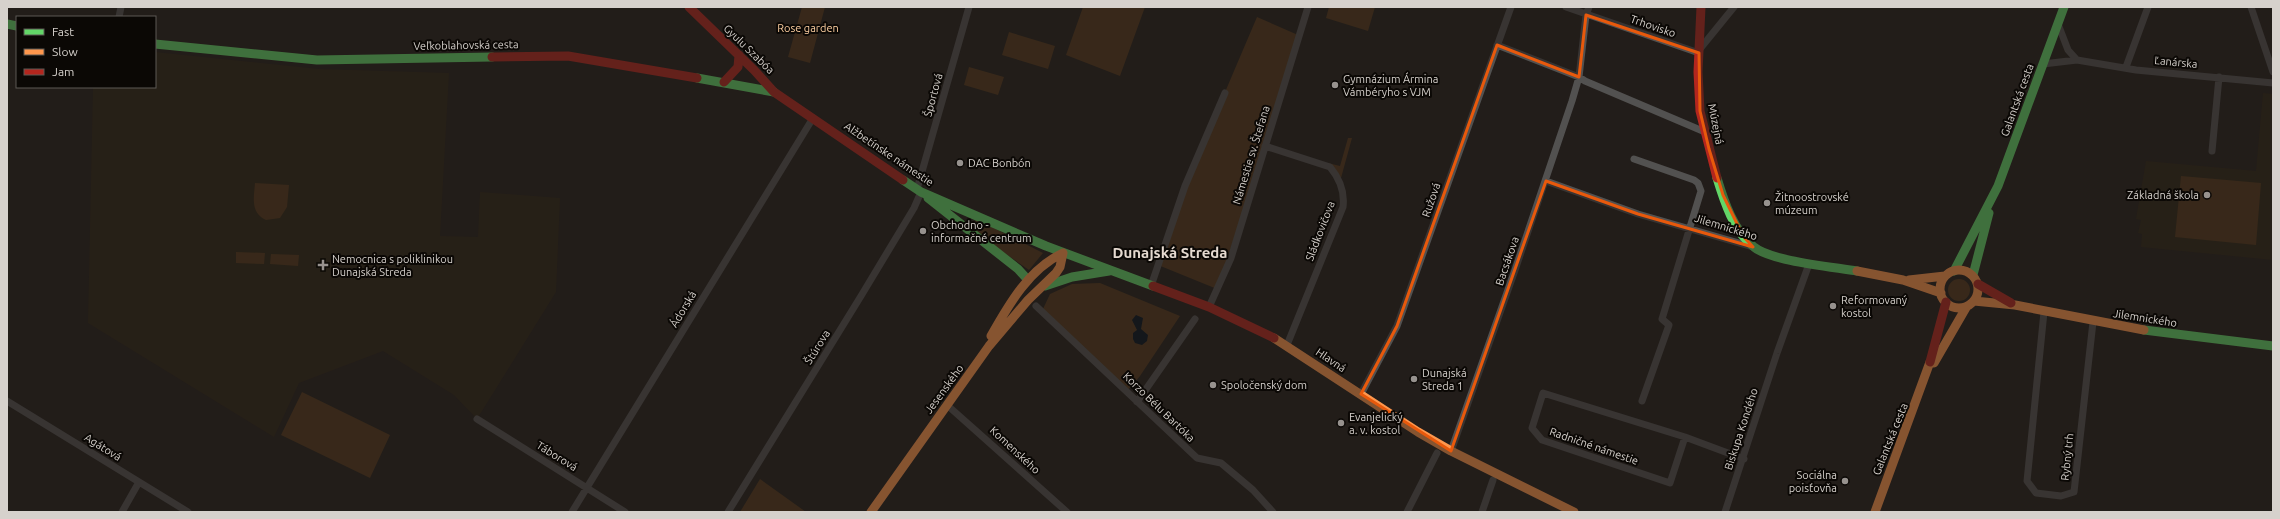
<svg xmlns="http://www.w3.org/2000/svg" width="2280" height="519" viewBox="0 0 2280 519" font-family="Ubuntu,sans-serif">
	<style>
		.education { fill: #2c2415 }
		.green { fill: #52371b }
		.water { fill: #03101e }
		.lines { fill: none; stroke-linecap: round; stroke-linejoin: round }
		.street { stroke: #525150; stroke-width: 7 }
		.fast { stroke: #63d668; stroke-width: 9 }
		.slow { stroke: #ff974d; stroke-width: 9 }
		.jam { stroke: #b3261e; stroke-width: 9 }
		.marked { fill: none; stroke: #e8590c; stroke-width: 3; stroke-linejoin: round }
		.poi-dot { fill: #97928e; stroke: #0b0805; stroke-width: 1.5 }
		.labels { text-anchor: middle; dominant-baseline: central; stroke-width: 4; stroke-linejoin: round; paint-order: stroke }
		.street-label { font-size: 11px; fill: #d6d1cc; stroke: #0b0805 }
		.park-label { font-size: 11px; fill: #fccea0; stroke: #0b0805 }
		.poi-label { font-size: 11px; fill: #d6d1cc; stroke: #0b0805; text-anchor: start }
		.district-label { font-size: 15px; font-weight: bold; fill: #e5dad0; stroke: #0b0805 }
	</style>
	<rect width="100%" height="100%" fill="#221d1a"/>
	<path class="education" d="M155 52 319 69 449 73 440 236 478 237 480 192 560 198 556 292 477 419 454 395 383 351 299 383 274 437 88 323 93 87H155Z
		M2263 93 2273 94V260L2141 247 2142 234 2138 233 2141 220 2136 219 2146 161 2256 171Z"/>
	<path class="green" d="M802 7H825L810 63 788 57Z
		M1083 7H1145L1120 76 1066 55Z
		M1329 7H1375L1368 31 1326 18Z
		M1257 17 1298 35 1265 146 1217 289 1158 265 1185 186Z
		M1009 32 1055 46 1048 69 1002 55Z
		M969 67 1004 77 998 95 964 85Z
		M1348 138H1352L1341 178 1328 163 1340 166Z
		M2181 176 2261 183 2256 245 2175 237Z
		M255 183 289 185 287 207 280 218 266 220C250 213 254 197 255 183Z
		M976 219 1043 253 1029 270 970 229Z
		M236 252 265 253 264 264 236 263Z
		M271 254 299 255 298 266 270 264Z
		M1948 290a11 11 0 1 1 22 0a11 11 0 1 1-22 0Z
		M1100 283 1180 316 1140 376 1127 391 1043 309 1050 294 1072 284Z
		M302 392 390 435 370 478 281 435Z
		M760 479 806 512H740Z"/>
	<path class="water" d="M1136 315 1143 318 1141 329 1148 335 1147 341 1142 345 1135 343 1133 339V333L1137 330 1132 320Z"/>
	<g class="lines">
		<path class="street" d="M1566 7 1699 53
			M2251 7 2273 72
			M119 17 121 7
			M2058 24 2068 50 2077 60
			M1497 45 1579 77 1585 81 1705 132
			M1699 50 1734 7
			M2043 64 2077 60 2136 70 2273 83
			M2126 67 2148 7
			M1265 146 1330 167C1340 179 1345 191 1343 207L1287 345
			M2212 151 2219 77
			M1634 159 1694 180 1698 183 1701 191 1662 319 1669 325 1642 401
			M1546 181 1638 214 1753 247
			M917 189 969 7
			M1151 286 1185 186 1225 93
			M1036 306 1197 458 1221 463 1253 490 1273 512
			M1209 307 1231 258 1308 7
			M2044 312 2027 481 2036 493 2061 496 2074 492 2093 322
			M1361 394 1397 326 1511 7
			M7 401 188 512
			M1137 402 1195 319
			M947 405 1067 512
			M477 419 625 512
			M1685 437 1670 483 1542 440 1532 428 1543 393 1685 437 1744 459
			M1451 451 1515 270 1572 101 1579 77 1586 15 1589 7
			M122 512 139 482
			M572 512 813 118
			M728 512 861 296 914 208 921 192
			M1407 512 1437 453
			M1482 512 1493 480
			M1725 512 1777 353 1809 264"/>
		<path class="fast" d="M7 24 17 26
			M155 44 317 60 492 57
			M697 78 774 92
			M1717 178C1724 201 1734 232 1754 247 1770 261 1834 267 1857 271
			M903 180 921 192 1046 246 1153 286
			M928 198 1018 269 1028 280
			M1954 271 1998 186 2064 7
			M1973 275 1989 213
			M1045 286 1072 277 1109 271
			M2144 330 2273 346"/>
		<path class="slow" d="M1940 289a19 19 0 1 1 38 0a19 19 0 1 1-38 0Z
			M1857 271 1903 280 1941 293
			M1909 280 1945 276
			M1974 301 2015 305 2144 330
			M991 336C1009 304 1029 269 1063 253
			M1274 338 1418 432 1451 451 1574 512
			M1934 363 1967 306
			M871 512 989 346 1028 300 1056 273 1060 267 1063 253
			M1875 512 1930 362"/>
		<path class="jam" d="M689 7 754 70 774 92 903 180
			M1701 7 1698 72 1700 111 1717 178
			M492 57 568 56 697 78
			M724 82 738 67 739 55
			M1978 284 2011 303
			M1153 286 1209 307 1274 338
			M1930 362 1946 302"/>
	</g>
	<path d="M0 0H2280V519H0ZM1586 15 1699 53 1700 111 1709 149 1723 195 1743 236 1753 247 1638 214 1546 181 1451 451 1361 394 1397 326 1497 45 1579 77Z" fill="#221d1a" fill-opacity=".55" fill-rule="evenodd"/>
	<path class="marked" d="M1586 15 1699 53 1700 111 1709 149 1723 195 1743 236 1753 247 1638 214 1546 181 1451 451 1361 394 1397 326 1497 45 1579 77Z"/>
	<g class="poi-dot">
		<circle cx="1335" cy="85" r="4"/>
		<circle cx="960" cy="163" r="4"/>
		<circle cx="2207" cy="195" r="4"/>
		<circle cx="1767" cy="203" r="4"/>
		<circle cx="923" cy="231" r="4"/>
		<path d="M321 259h4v4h4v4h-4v4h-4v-4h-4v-4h4z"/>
		<circle cx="1833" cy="306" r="4"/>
		<circle cx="1414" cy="379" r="4"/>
		<circle cx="1213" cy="385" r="4"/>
		<circle cx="1341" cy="423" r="4"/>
		<circle cx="1845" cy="481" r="4"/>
	</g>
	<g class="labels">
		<g class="street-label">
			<text transform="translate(1653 26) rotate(19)">Trhovisko</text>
			<text transform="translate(466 45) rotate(-1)">Veľkoblahovská cesta</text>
			<text transform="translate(749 49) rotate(44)">Gyulu Szabóa</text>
			<text transform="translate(2176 62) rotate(5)">Ľanárska</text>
			<text transform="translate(933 95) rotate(-75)">Športová</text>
			<text transform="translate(2017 100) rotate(-70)">Galantská cesta</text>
			<text transform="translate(1716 124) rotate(79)">Múzejná</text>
			<text transform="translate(889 154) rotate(34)">Alžbetínske námestie</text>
			<text transform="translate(1251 155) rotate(-73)">Námestie sv. Štefana</text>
			<text transform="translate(1431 200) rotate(-71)">Ružová</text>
			<text transform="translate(1726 227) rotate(17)">Jilemnického</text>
			<text transform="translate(1320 231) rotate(-69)">Sládkovičova</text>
			<text transform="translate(1507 261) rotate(-71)">Bacsákova</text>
			<text transform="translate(683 309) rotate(-59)">Ádorská</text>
			<text transform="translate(2145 318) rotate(9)">Jilemnického</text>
			<text transform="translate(817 347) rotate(-58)">Štúrova</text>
			<text transform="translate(1331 360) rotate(34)">Hlavná</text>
			<text transform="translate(944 389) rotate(-54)">Jesenského</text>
			<text transform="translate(1159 407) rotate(44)">Korzo Bélu Bartóka</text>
			<text transform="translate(1741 429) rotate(-72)">Biskupa Kondého</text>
			<text transform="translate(1890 439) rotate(-68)">Galantská cesta</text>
			<text transform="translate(1594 446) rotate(19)">Radničné námestie</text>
			<text transform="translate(103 447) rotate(32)">Agátová</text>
			<text transform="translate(1015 450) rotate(43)">Komenského</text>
			<text transform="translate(557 456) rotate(32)">Táborová</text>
			<text transform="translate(2067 457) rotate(-84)">Rybný trh</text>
		</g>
		<g class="park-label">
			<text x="808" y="28">Rose garden</text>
		</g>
		<g class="poi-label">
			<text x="1343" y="79">Gymnázium Ármina<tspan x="1343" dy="13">Vámbéryho s VJM</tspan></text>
			<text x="968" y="163">DAC Bonbón</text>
			<text x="2199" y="195" text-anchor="end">Základná škola</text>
			<text x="1775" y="197">Žitnoostrovské<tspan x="1775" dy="13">múzeum</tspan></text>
			<text x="931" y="225">Obchodno -<tspan x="931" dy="13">informačné centrum</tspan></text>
			<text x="332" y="259">Nemocnica s poliklinikou<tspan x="332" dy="13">Dunajská Streda</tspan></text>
			<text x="1841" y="300">Reformovaný<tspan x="1841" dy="13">kostol</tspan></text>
			<text x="1422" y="373">Dunajská<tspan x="1422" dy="13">Streda 1</tspan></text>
			<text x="1221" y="385">Spoločenský dom</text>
			<text x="1349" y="417">Evanjelický<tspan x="1349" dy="13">a. v. kostol</tspan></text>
			<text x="1837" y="475" text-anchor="end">Sociálna<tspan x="1837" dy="13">poisťovňa</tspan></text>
		</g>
		<g class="district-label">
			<text x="1170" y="252">Dunajská Streda</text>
		</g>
	</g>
	<rect width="2280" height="519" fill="none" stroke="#d6d1cc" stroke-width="16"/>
	<rect x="16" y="16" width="140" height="72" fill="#0b0805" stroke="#5c5855"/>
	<rect x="24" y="29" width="20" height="6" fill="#63d668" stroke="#5c5855"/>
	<text x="52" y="36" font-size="12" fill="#d6d1cc">Fast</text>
	<rect x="24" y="49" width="20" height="6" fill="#ff974d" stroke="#5c5855"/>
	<text x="52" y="56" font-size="12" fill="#d6d1cc">Slow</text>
	<rect x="24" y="69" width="20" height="6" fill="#b3261e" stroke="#5c5855"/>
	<text x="52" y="76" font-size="12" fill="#d6d1cc">Jam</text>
</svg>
